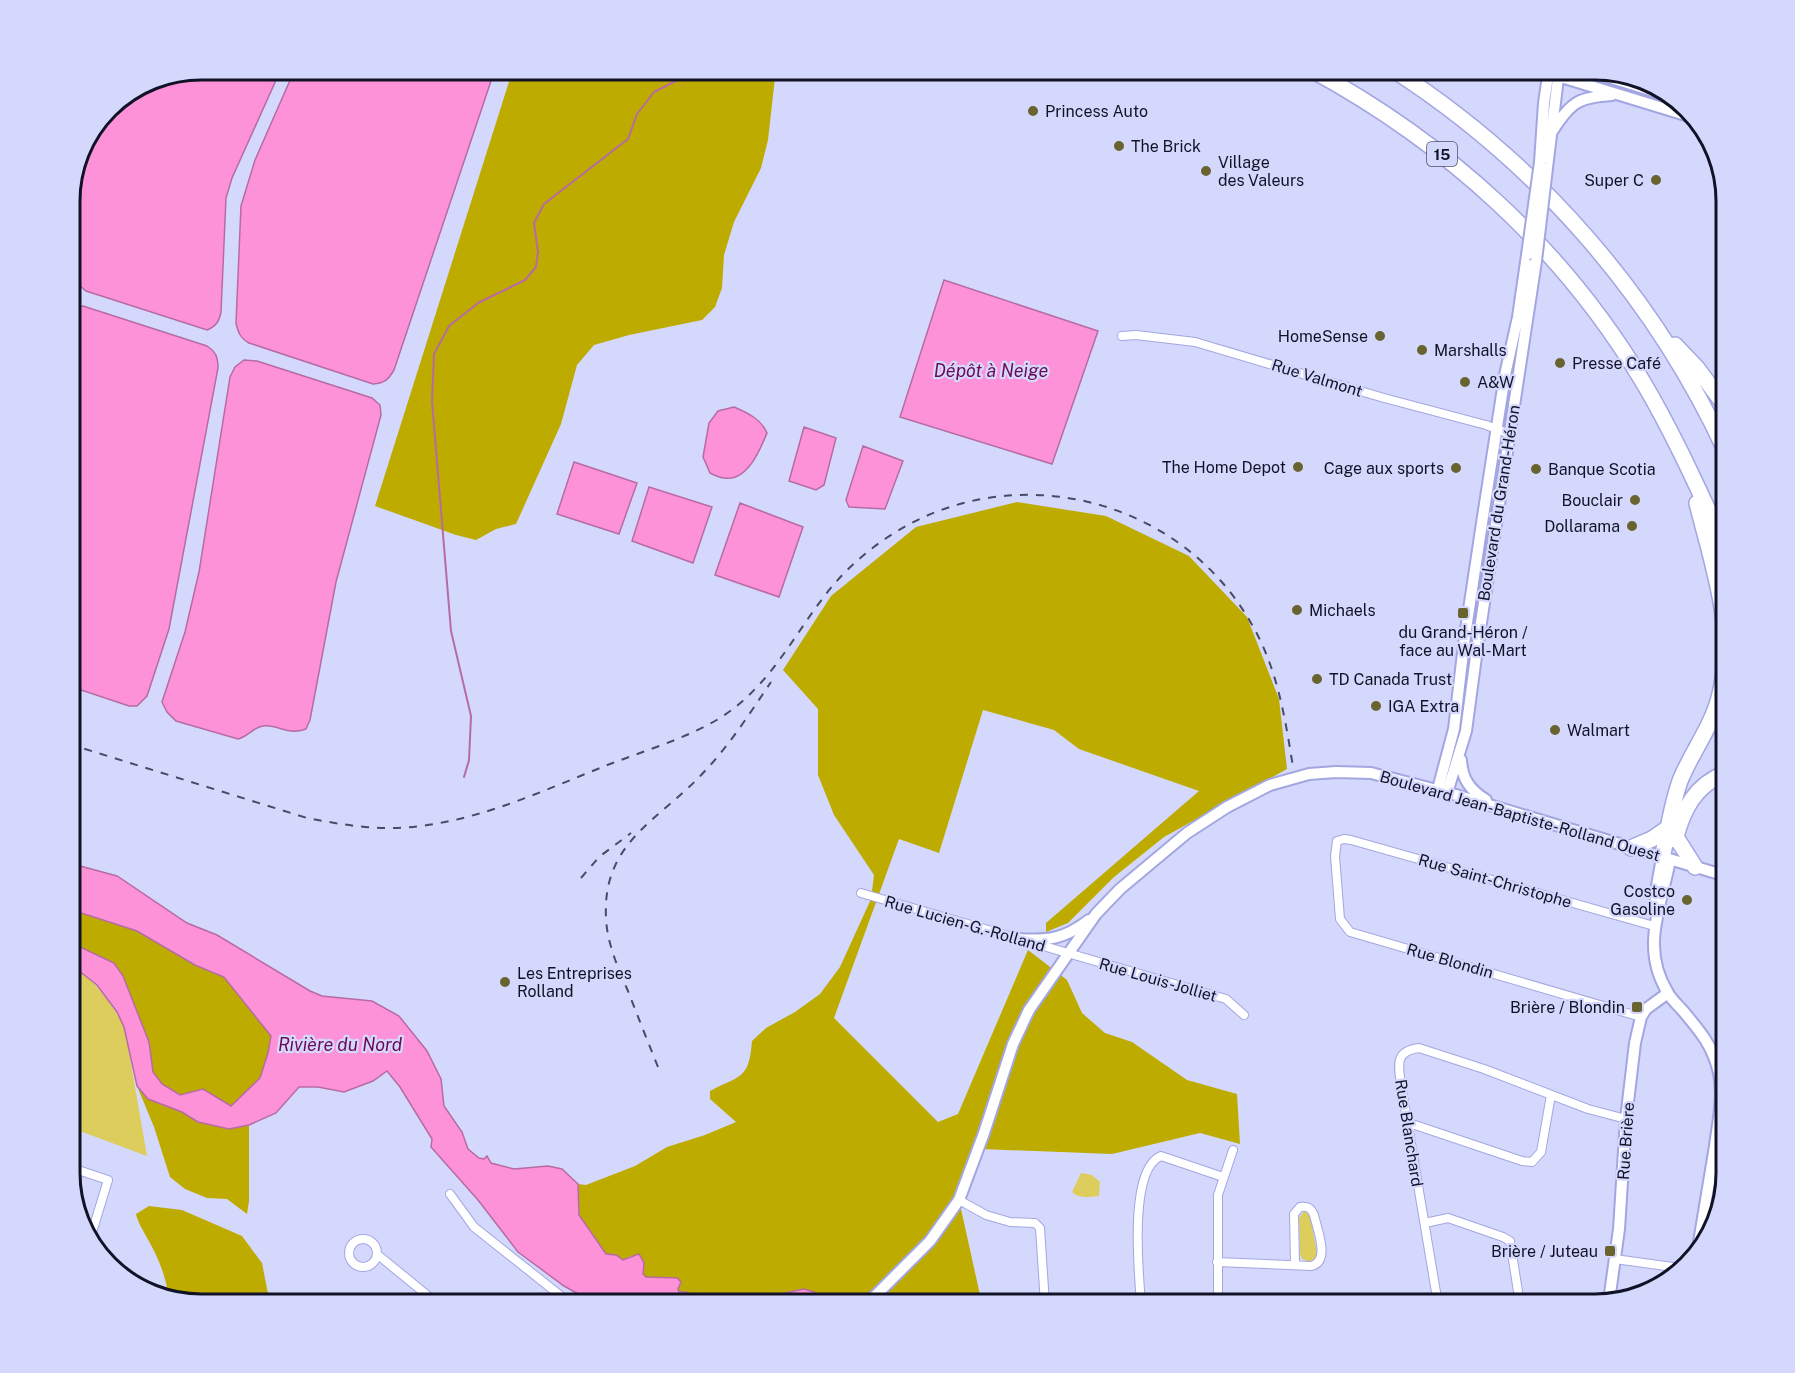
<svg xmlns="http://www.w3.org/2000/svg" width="1795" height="1373" viewBox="0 0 1795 1373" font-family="'Public Sans',sans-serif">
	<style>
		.green { fill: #dccd5c }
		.forest { fill: #bdab00 }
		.water { fill: #fd92d8; stroke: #b66ca3; stroke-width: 1.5 }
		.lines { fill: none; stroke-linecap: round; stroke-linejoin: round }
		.stream { stroke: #b66ca3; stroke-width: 2 }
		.street-casing { stroke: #a3a6e1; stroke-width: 10 }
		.secondary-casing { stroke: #a3a6e1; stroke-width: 14 }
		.highway-casing { stroke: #a3a6e1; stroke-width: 18 }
		.street { stroke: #fff; stroke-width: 8 }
		.secondary { stroke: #fff; stroke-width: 10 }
		.highway { stroke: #fff; stroke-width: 15 }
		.rail { stroke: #494a64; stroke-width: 2; stroke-dasharray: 8 8; stroke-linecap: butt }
		.secondary-bridge-casing { stroke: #a3a6e1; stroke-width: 14; stroke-linecap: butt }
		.secondary-bridge { stroke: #fff; stroke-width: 10 }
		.poi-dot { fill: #69632f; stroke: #d5d8fd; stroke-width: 2 }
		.labels { text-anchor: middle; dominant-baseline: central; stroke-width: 4.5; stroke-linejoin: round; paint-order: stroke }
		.shield { fill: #d5d8fd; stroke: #4c4d67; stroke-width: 1.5 }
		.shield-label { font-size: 15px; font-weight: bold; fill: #121227 }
		.poi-label { font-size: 16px; fill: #121227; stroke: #d5d8fd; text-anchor: start }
		.street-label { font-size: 16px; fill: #121227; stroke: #d5d8fd }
		.water-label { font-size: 18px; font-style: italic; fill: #6b0952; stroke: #d5d8fd }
		.rim { fill: none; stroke: #121227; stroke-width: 3 }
	</style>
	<rect width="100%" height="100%" fill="#d5d8fd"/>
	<path class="green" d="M69 963H72C96 983 111 1001 125 1029L147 1156 69 1127Z
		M1081 1173 1092 1175 1100 1182 1099 1196C1089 1197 1079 1199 1072 1192Z
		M1304 1211 1308 1212 1310 1216 1317 1253 1316 1258 1309 1262 1302 1259 1300 1254 1299 1218Z"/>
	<path class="forest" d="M513 69H776L768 140 761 168 734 222 724 255 722 288 715 307 702 320 629 335 594 345 577 365 561 424 516 524 496 529 476 540 456 535 375 506Z
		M1017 502 1106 516 1189 556 1247 617 1279 699 1287 769 1164 837 1114 877 1068 923 1046 932V923L1199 791 1079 749 1054 730 983 710 939 853 899 839 834 1018 938 1122 958 1114 1028 950 1067 980 1082 1013 1105 1033 1132 1042 1187 1080 1237 1094 1240 1144 1200 1133 1112 1154 981 1149 959 1200 982 1304H818V1300L804 1289 741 1300H704L694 1295 680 1292 678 1289 657 1278 646 1277 643 1274 644 1263 631 1256 623 1260 616 1255 606 1254 579 1215 578 1184 586 1185 635 1166 667 1147 705 1135 736 1122 710 1099V1091C740 1075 749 1080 752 1041L766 1028 795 1012 820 994 840 967 871 899 874 875 834 815 818 775V709L783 670 831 596 916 527Z
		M69 909 137 931 195 965 224 977 271 1036 268 1053 260 1078 231 1106 203 1089 181 1095 162 1084 153 1072 149 1042 123 976 114 963 78 946 69 945Z
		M137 1086 148 1099 182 1112 198 1122 229 1129 249 1125V1201L247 1214 227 1199 207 1198 185 1189 170 1177 154 1127Z
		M149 1206 182 1210 242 1236 262 1263 270 1304H201L168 1293C165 1273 156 1253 146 1236 142 1228 138 1223 136 1214Z"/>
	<path class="water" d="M201 69H281L232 178 226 198 221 312C219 322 216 326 207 330L86 291 77 283 69 257V192L82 143 114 102 151 79Z
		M295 69H493L494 72 394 370C388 380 385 383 373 384L249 343C240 338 238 332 236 323L241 206 255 160Z
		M944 280 1098 331 1052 464 900 417Z
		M83 306 207 346C216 352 218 357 218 368L169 629 147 696 137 706H129L69 686V329L71 313 75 307Z
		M244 360 257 361 372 398 380 405 381 415 336 582 310 720 306 729C286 736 279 724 263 726 254 727 247 737 238 739L176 721 167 712 162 702 185 632 199 572 230 377 235 367Z
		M734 407C748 413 761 419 767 433 760 450 747 482 724 478 720 478 714 475 710 473L703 457 709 423 718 411Z
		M804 427 836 438 824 485 816 490 789 481Z
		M863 446 903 461 885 509 849 507 846 500Z
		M574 462 637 483 619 534 557 514Z
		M649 487 712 507 693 563 632 541Z
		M740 503 803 527 779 597 715 575Z
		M69 863 117 876 187 923 217 935 310 991 322 996 372 1001 399 1016 427 1051 441 1079 444 1106 462 1132 468 1149 479 1158 484 1159 487 1156 491 1163 514 1169 548 1166 562 1169 578 1184 579 1215 606 1254 616 1255 623 1260 639 1254 644 1263 643 1274 646 1277 677 1278 681 1282 678 1289 679 1292C690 1290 695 1299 705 1300 738 1303 772 1296 804 1289L814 1292 818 1300V1304H596L564 1286 518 1252 478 1200 431 1147 432 1139 400 1087 387 1071 373 1081 344 1092 318 1087H299L276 1113 249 1125 229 1129 198 1122 182 1112 148 1099 137 1086 124 1027 117 1012 97 985 69 963V945L78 946 114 963 123 976 149 1042 153 1072 162 1084 180 1095 203 1089 231 1106 260 1078 268 1053 271 1036 224 977 195 965 137 931 69 909Z"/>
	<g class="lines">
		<path class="stream" d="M464 777 469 760 471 716 451 631 432 401 434 354 449 326 478 303 525 280 536 267 538 252 534 223 544 204 628 139 637 114 654 92 699 69"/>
		<defs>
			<path id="street" d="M1122 336 1136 335 1195 342 1384 398 1486 425 1510 434
				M861 893 1226 999 1244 1015
				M1641 1017 1350 932 1340 919 1335 856 1337 841 1344 839 1351 840 1654 926
				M1408 1126 1415 1125 1522 1161 1532 1162 1541 1152 1551 1095
				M69 1167 108 1180 90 1239
				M450 1194 474 1227 571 1304
				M959 1200 986 1215 1010 1222 1035 1223 1040 1228 1045 1304
				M1425 1223 1448 1218 1503 1237 1510 1241 1520 1304
				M349 1253a14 14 0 1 1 28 0a14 14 0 1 1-28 0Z
				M378 1255 438 1304
				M1615 1259 1680 1268
				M1217 1262 1311 1266C1331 1262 1317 1229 1314 1215 1311 1208 1308 1206 1300 1207L1294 1214 1295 1265
				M1141 1304C1139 1274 1128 1169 1161 1156L1223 1177
				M1218 1304V1195L1233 1150
				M1438 1304 1401 1084C1398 1065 1395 1051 1419 1048L1484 1069 1588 1109 1626 1119"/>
			<path id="secondary" d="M1582 69 1676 98
				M1548 73 1692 117
				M1553 130C1571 102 1579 97 1612 95
				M1540 162 1544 103 1549 69
				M1547 168 1559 70
				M1461 760C1462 779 1470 790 1486 800
				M1438 789 1454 729 1465 636 1482 523 1505 375 1518 317 1527 255
				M1447 793 1466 731 1477 649 1536 261
				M1670 860C1661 907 1640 948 1668 993 1671 999 1678 1005 1683 1011 1700 1031 1713 1046 1719 1073 1724 1097 1718 1122 1715 1146 1709 1182 1703 1218 1697 1254
				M1656 905V891L1662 858
				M1018 939C1049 941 1064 939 1089 920
				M1609 1301 1619 1229 1626 1119 1635 1043 1641 1017 1646 1009 1668 993
				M867 1304 930 1241 959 1200 984 1133 1013 1044 1029 1010 1096 914 1120 889 1187 833 1227 807 1270 785 1309 774 1336 772 1371 773 1456 795 1726 876"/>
			<path id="highway" d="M1310 69C1447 143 1563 248 1643 382 1675 436 1700 493 1726 549
				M1392 69C1537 162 1654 296 1726 452
				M1675 345 1697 368 1726 407
				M1676 837 1695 867
				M1675 840C1683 809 1695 785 1726 773
				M1631 848 1652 839 1668 828
				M1662 858C1668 832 1671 806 1680 781 1691 753 1711 728 1719 698 1737 631 1713 568 1697 503"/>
		</defs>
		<use href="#street" class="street-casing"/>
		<use href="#secondary" class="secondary-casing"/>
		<use href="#highway" class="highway-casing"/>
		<use href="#street" class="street"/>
		<use href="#secondary" class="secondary"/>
		<use href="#highway" class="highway"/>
		<path class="rail" d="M69 744 307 818C334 823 360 828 388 828 466 828 539 792 610 764 647 750 687 738 720 718 770 686 791 639 826 594 842 573 863 554 885 539 1007 455 1178 495 1251 623 1277 667 1285 717 1293 767
			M581 878 599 857 631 833
			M658 1067C648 1042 638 1017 628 991 618 968 607 943 606 918 602 841 660 820 703 773 729 746 750 713 771 682"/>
		<defs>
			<path id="secondary-bridge" d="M1527 255 1540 162
				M1536 261 1547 168"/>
		</defs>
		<use href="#secondary-bridge" class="secondary-bridge-casing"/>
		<use href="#secondary-bridge" class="secondary-bridge"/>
	</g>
	<g class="poi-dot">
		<circle cx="1033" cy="111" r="6"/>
		<circle cx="1119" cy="146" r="6"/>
		<circle cx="1206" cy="171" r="6"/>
		<circle cx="1656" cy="180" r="6"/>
		<circle cx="1380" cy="336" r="6"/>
		<circle cx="1422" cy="350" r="6"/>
		<circle cx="1560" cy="363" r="6"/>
		<circle cx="1465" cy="382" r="6"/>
		<circle cx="1298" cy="467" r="6"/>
		<circle cx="1456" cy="468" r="6"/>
		<circle cx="1536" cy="469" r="6"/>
		<circle cx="1635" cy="500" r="6"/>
		<circle cx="1632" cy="526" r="6"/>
		<circle cx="1297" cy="610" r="6"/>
		<rect x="1457" y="607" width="12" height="12" rx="3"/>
		<circle cx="1317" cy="679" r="6"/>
		<circle cx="1376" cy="706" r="6"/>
		<circle cx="1555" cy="730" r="6"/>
		<circle cx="1687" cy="900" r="6"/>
		<circle cx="505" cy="982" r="6"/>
		<rect x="1631" y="1001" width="12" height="12" rx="3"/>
		<rect x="1604" y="1245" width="12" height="12" rx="3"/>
	</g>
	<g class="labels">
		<rect class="shield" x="1427" y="142" width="30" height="24" rx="4.5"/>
		<g class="shield-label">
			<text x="1442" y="154">15</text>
		</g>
		<g class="poi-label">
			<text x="1045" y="111">Princess Auto</text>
			<text x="1131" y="146">The Brick</text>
			<text x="1218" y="162">Village<tspan x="1218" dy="18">des Valeurs</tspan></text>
			<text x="1644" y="180" text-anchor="end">Super C</text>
			<text x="1368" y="336" text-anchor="end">HomeSense</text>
			<text x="1434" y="350">Marshalls</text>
			<text x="1572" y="363">Presse Café</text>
			<text x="1477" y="382">A&amp;W</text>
			<text x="1286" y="467" text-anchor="end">The Home Depot</text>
			<text x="1444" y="468" text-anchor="end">Cage aux sports</text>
			<text x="1548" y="469">Banque Scotia</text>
			<text x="1623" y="500" text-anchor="end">Bouclair</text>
			<text x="1620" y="526" text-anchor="end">Dollarama</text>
			<text x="1309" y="610">Michaels</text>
			<text x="1463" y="632" text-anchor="middle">du Grand-Héron /<tspan x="1463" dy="18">face au Wal-Mart</tspan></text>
			<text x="1329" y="679">TD Canada Trust</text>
			<text x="1388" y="706">IGA Extra</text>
			<text x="1567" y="730">Walmart</text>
			<text x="1675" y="891" text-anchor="end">Costco<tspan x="1675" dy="18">Gasoline</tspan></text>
			<text x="517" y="973">Les Entreprises<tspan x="517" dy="18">Rolland</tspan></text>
			<text x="1625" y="1007" text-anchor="end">Brière / Blondin</text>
			<text x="1598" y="1251" text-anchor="end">Brière / Juteau</text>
		</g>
		<g class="street-label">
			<text transform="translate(1317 378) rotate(17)">Rue Valmont</text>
			<text transform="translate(1499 503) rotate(-81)">Boulevard du Grand-Héron</text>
			<text transform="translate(1520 816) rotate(16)">Boulevard Jean-Baptiste-Rolland Ouest</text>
			<text transform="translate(1495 881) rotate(16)">Rue Saint-Christophe</text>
			<text transform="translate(965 924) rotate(16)">Rue Lucien-G.-Rolland</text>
			<text transform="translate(1450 961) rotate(16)">Rue Blondin</text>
			<text transform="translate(1158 980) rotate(16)">Rue Louis-Jolliet</text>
			<text transform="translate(1409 1133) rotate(81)">Rue Blanchard</text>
			<text transform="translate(1626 1141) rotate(-86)">Rue Brière</text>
		</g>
		<g class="water-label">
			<text x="991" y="370">Dépôt à Neige</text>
			<text x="340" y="1044">Rivière du Nord</text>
		</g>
	</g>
	<path d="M0 0H1795V1373H0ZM201 80H1595A121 121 0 0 1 1716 201V1173A121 121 0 0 1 1595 1294H201A121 121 0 0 1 80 1173V201A121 121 0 0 1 201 80Z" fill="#d5d8fd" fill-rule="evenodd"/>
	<path class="rim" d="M201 80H1595A121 121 0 0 1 1716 201V1173A121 121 0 0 1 1595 1294H201A121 121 0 0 1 80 1173V201A121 121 0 0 1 201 80Z"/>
</svg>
